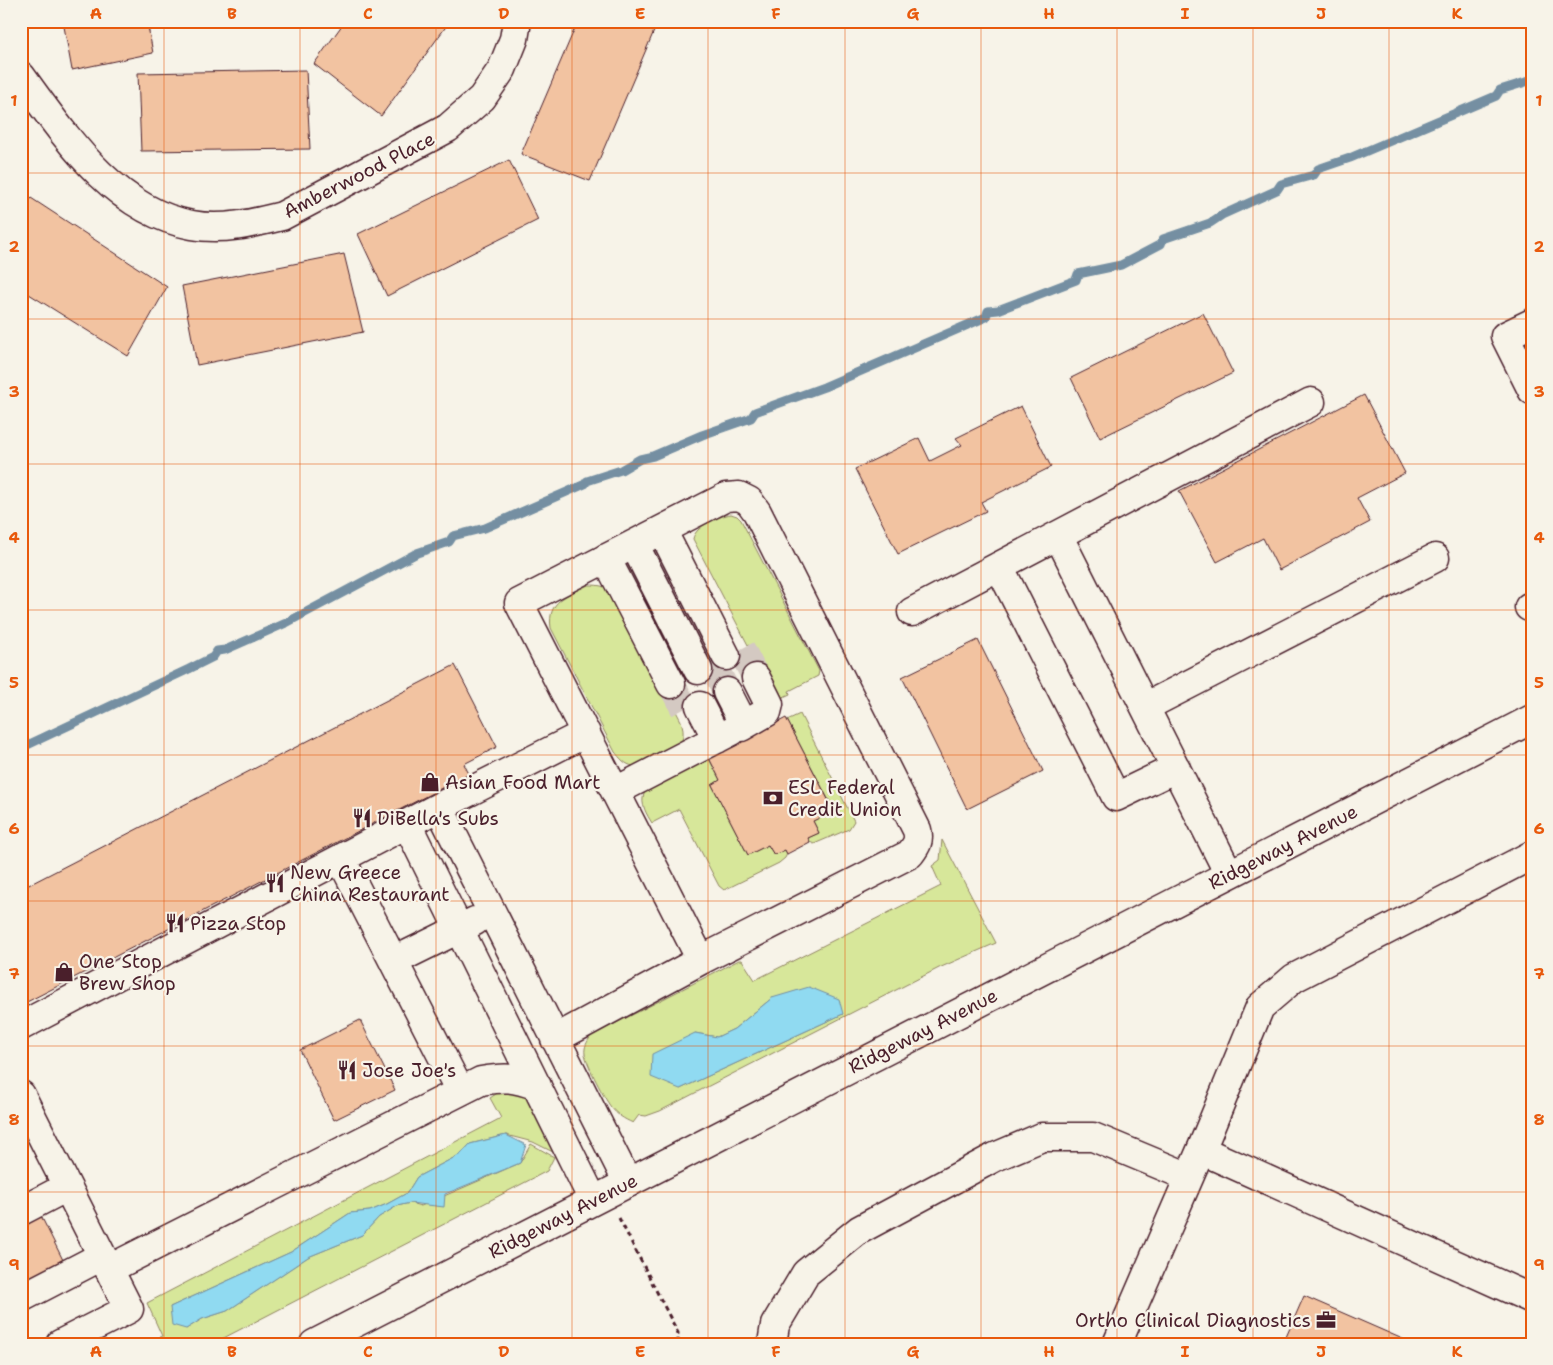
<svg xmlns="http://www.w3.org/2000/svg" width="1553" height="1365" viewBox="0 0 1553 1365" font-family="'Shantell Sans',sans-serif">
	<style>
		.green { fill: #d7e79a; stroke: #908362; fill-rule: evenodd }
		.water { fill: #90daf1; stroke: #748fa2 }
		.lines { fill: none; stroke-linecap: round; stroke-linejoin: round }
		.stream { stroke: #748fa2; stroke-width: 9 }
		.building { fill: #f2c3a1; stroke: #4a1f2b }
		.minor-tunnel { stroke: #d4c9c2; stroke-width: 28; stroke-dasharray: 28 14; stroke-linecap: butt }
		.minor-casing { stroke: #4a1f2b; stroke-width: 31 }
		.major-casing { stroke: #4a1f2b; stroke-width: 31 }
		.path { stroke: #4a1f2b; stroke-width: 3; stroke-dasharray: 5 4; stroke-linecap: butt }
		.minor { stroke: #f7f3e8; stroke-width: 28 }
		.major { stroke: #f7f3e8; stroke-width: 28 }
		.grid { fill: none; stroke: #e8590c; stroke-width: 1; stroke-opacity: 0.55 }
		.labels { text-anchor: middle; dominant-baseline: central; stroke-width: 4.5; stroke-linejoin: round; paint-order: stroke }
		.street-label { font-size: 19px; fill: #4a1f2b; stroke: #f7f3e8 }
		.poi-label { font-size: 19px; fill: #4a1f2b; stroke: #f7f3e8; text-anchor: start }
		.neatline { fill: none; stroke: #e8590c; stroke-width: 2 }
		.grid-label { font-size: 16px; text-anchor: middle; font-weight: bold; fill: #e8590c }
	</style>
	<rect width="100%" height="100%" fill="#f7f3e8"/>
	<filter id="ink" filterUnits="userSpaceOnUse"><feTurbulence type="fractalNoise" baseFrequency=".02" numOctaves="2"/><feDisplacementMap in="SourceGraphic" scale="10" xChannelSelector="R" yChannelSelector="G"/><feConvolveMatrix kernelMatrix="1 2 1 2 8 2 1 2 1" color-interpolation-filters="sRGB"/></filter>
	<g filter="url(#ink)">
		<path class="green" d="M731 514 737 516 741 520 819 671 818 676 789 691 790 694 779 699 767 673 748 645 693 539C695 526 719 516 731 514Z
			M588 585C600 585 608 586 616 595L681 721C683 727 684 734 682 740 677 751 645 767 634 766 625 765 620 758 615 752L551 628C547 600 567 596 588 585Z
			M800 714 854 821 849 829 814 844 810 842 808 838 819 833 813 821 834 810 787 720Z
			M707 755 720 780 712 785 748 855 768 845 774 855 785 850 787 854 785 858 779 863 724 890 719 886 679 809 652 823C647 815 640 804 644 794 648 782 694 762 707 755Z
			M942 840 996 943 939 968 660 1111 646 1116 639 1115 633 1123C624 1119 617 1115 611 1107 604 1098 587 1065 585 1054 584 1047 587 1042 591 1036L739 960H742L755 980 941 886 932 866 940 860ZM772 998 843 1014 680 1089 695 1033 717 1037 734 1029Z
			M515 1090 531 1099 555 1153 533 1142 506 1135 470 1144 461 1154 417 1177 407 1193 387 1204 370 1211 350 1213 291 1252 170 1307 186 1329 202 1319 227 1311 308 1257 362 1235 379 1217 397 1206 410 1203 421 1206 520 1163 531 1144 554 1157 547 1171 212 1344H148L162 1336 147 1303 501 1118 490 1098 499 1092Z"/>
		<path class="water" d="M809 987 839 999 843 1014 680 1089 651 1077 652 1054 695 1033 717 1037 734 1029 772 998Z
			M506 1135 526 1145 520 1163 445 1194 444 1207 410 1203 397 1206 379 1217 362 1235 308 1257 227 1311 202 1319 186 1329 172 1325 170 1307 291 1252 350 1213 370 1211 387 1204 407 1193 417 1177 461 1154 470 1144Z"/>
		<g class="lines">
			<path class="stream" d="M21 748 189 669 213 657 217 651 225 650 286 623 417 553 449 542 453 536 485 528 585 484 587 481 621 470 640 459 653 456 702 435 751 418 755 412 824 387 986 317 988 311 998 310 1076 280 1078 274 1121 265 1161 244 1163 239 1210 223 1222 215 1277 190 1281 184 1314 175 1318 169 1350 158 1496 96 1500 90 1532 80"/>
		</g>
		<path class="building" d="M63 21H147L153 53 72 70Z
			M345 21H450L381 116 314 64Z
			M578 21H650L657 24 590 181 521 154Z
			M306 70 310 149 141 151 138 73Z
			M509 160 538 220 387 296 358 234Z
			M21 163 29 173 21 178Z
			M31 198 167 287 128 356 21 289V212Z
			M344 254 363 332 197 365 182 286Z
			M1203 313 1233 373 1100 438 1071 378Z
			M1364 395 1405 473 1357 498 1370 522 1279 570 1263 538 1217 562 1179 491Z
			M1021 406 1051 467 981 502 986 511 898 554 855 469 919 438 930 461 962 445 956 438Z
			M978 640 1043 771 967 809 902 677Z
			M455 665 497 747 464 764 469 774 21 1005V889Z
			M786 718 834 811 813 821 819 833 808 838 810 842 787 854 785 850 774 855 768 845 748 855 712 785 720 780 709 758 751 731 754 735Z
			M360 1020 395 1090 334 1120 300 1050Z
			M41 1216 64 1262 21 1283V1226Z
			M1304 1296 1414 1344H1283Z"/>
		<g class="lines">
			<path class="minor-tunnel" d="M741 649 756 678
				M712 663 727 692
				M671 684 687 713"/>
			<defs>
				<path id="minor" d="M21 76C65 136 114 211 192 225 222 231 254 223 282 216L448 128 482 98 502 69 514 39 517 21
					M1532 323 1505 336 1532 390
					M739 496 749 501 757 512 917 830C920 841 916 846 910 854L701 960 519 603 726 497Z
					M662 530 726 656
					M1058 535 1229 874
					M634 544 698 670
					M606 558 671 684
					M999 566 1116 797 1176 768
					M1529 607 1532 606
					M912 612 1311 402
					M727 692 744 725
					M700 706 717 739
					M1145 707 1435 558
					M741 727 767 712 769 704 756 678
					M616 791 732 731
					M439 807 628 1183
					M407 824 593 1200
					M341 859 460 1091
					M394 961 475 921
					M21 1026 439 807 586 733
					M555 1039 701 960
					M21 1095 129 1309 60 1344
					M1201 1150 1260 1007 1294 978 1532 855
					M21 1211 67 1187
					M109 1269 481 1081C505 1077 513 1077 537 1086
					M21 1298 102 1256
					M772 1344 775 1325 806 1273 859 1230 995 1157 1042 1137H1093L1189 1177
					M1117 1344 1201 1150 1532 1299"/>
				<path id="major" d="M314 1344 1532 719"/>
			</defs>
			<use href="#minor" class="minor-casing"/>
			<use href="#major" class="major-casing"/>
			<path class="path" d="M619 1218 678 1333V1344"/>
			<use href="#minor" class="minor"/>
			<use href="#major" class="major"/>
		</g>
	</g>
	<path class="grid" d="M164 21V1344M300 21V1344M436 21V1344M572 21V1344M708 21V1344M845 21V1344M981 21V1344M1117 21V1344M1253 21V1344M1389 21V1344M21 173H1532M21 319H1532M21 464H1532M21 610H1532M21 755H1532M21 901H1532M21 1046H1532M21 1192H1532"/>
	<defs>
		<symbol id="shop-bare" viewBox="-9 -9 18 18"><path d="M-5-2.5h2.3a2.7 3.5 0 0 1 5.4 0H5L5.5 6h-11ZM-1.5-2.5h3a1.5 2.3 0 0 0-3 0Z" fill="#4a1f2b" stroke="#f7f3e8" stroke-width="2.5" paint-order="stroke"/></symbol>
		<symbol id="bank-bare" viewBox="-9 -9 18 18"><path d="M-6-4H6V4H-6ZM0-2.3a2.3 2.3 0 1 0 0 4.6a2.3 2.3 0 1 0 0-4.6Z" fill="#4a1f2b" stroke="#f7f3e8" stroke-width="2.5" paint-order="stroke"/></symbol>
		<symbol id="restaurant-bare" viewBox="-9 -9 18 18"><path d="M-5-6h1v4h1v-4h1v4h1v-4h1v5L-1.5 .5V6h-2V.5L-5-1ZM5-6V6H3V1.5H1.5Q1.5-4 5-6Z" fill="#4a1f2b" stroke="#f7f3e8" stroke-width="2.5" paint-order="stroke"/></symbol>
		<symbol id="office-bare" viewBox="-9 -9 18 18"><path d="M-6-3h4V-5.5h4V-3h4V5H-6ZM-1-4.5V-3h2v-1.5ZM-6 0V1H6V0Z" fill="#4a1f2b" stroke="#f7f3e8" stroke-width="2.5" paint-order="stroke"/></symbol>
	</defs>
	<g fill-rule="evenodd">
		<use href="#shop-bare" x="416" y="768" width="28" height="28"/>
		<use href="#bank-bare" x="759" y="784" width="28" height="28"/>
		<use href="#restaurant-bare" x="348" y="804" width="28" height="28"/>
		<use href="#restaurant-bare" x="261" y="869" width="28" height="28"/>
		<use href="#restaurant-bare" x="161" y="909" width="28" height="28"/>
		<use href="#shop-bare" x="50" y="958" width="28" height="28"/>
		<use href="#restaurant-bare" x="333" y="1056" width="28" height="28"/>
		<use href="#office-bare" x="1312" y="1306" width="28" height="28"/>
	</g>
	<g class="labels">
		<g class="street-label">
			<text transform="translate(359 175) rotate(-27)">Amberwood Place</text>
			<text transform="translate(1283 847) rotate(-27)">Ridgeway Avenue</text>
			<text transform="translate(923 1031) rotate(-27)">Ridgeway Avenue</text>
			<text transform="translate(563 1216) rotate(-27)">Ridgeway Avenue</text>
		</g>
		<g class="poi-label">
			<text x="445" y="782">Asian Food Mart</text>
			<text x="788" y="787">ESL Federal<tspan x="788" dy="22">Credit Union</tspan></text>
			<text x="377" y="818">DiBella's Subs</text>
			<text x="290" y="872">New Greece<tspan x="290" dy="22">China Restaurant</tspan></text>
			<text x="190" y="923">Pizza Stop</text>
			<text x="79" y="961">One Stop<tspan x="79" dy="22">Brew Shop</tspan></text>
			<text x="362" y="1070">Jose Joe's</text>
			<text x="1311" y="1320" text-anchor="end">Ortho Clinical Diagnostics</text>
		</g>
	</g>
	<rect width="1553" height="1365" fill="none" stroke="#f7f3e8" stroke-width="55"/>
	<rect x="28" y="28" width="1498" height="1310" class="neatline"/>
	<g class="grid-label">
		<text x="96" y="19">A</text>
		<text x="232" y="19">B</text>
		<text x="368" y="19">C</text>
		<text x="504" y="19">D</text>
		<text x="640" y="19">E</text>
		<text x="776" y="19">F</text>
		<text x="913" y="19">G</text>
		<text x="1049" y="19">H</text>
		<text x="1185" y="19">I</text>
		<text x="1321" y="19">J</text>
		<text x="1457" y="19">K</text>
		<text x="14" y="106">1</text>
		<text x="1539" y="106">1</text>
		<text x="14" y="252">2</text>
		<text x="1539" y="252">2</text>
		<text x="14" y="397">3</text>
		<text x="1539" y="397">3</text>
		<text x="14" y="543">4</text>
		<text x="1539" y="543">4</text>
		<text x="14" y="688">5</text>
		<text x="1539" y="688">5</text>
		<text x="14" y="834">6</text>
		<text x="1539" y="834">6</text>
		<text x="14" y="979">7</text>
		<text x="1539" y="979">7</text>
		<text x="14" y="1125">8</text>
		<text x="1539" y="1125">8</text>
		<text x="14" y="1270">9</text>
		<text x="1539" y="1270">9</text>
		<text x="96" y="1357">A</text>
		<text x="232" y="1357">B</text>
		<text x="368" y="1357">C</text>
		<text x="504" y="1357">D</text>
		<text x="640" y="1357">E</text>
		<text x="776" y="1357">F</text>
		<text x="913" y="1357">G</text>
		<text x="1049" y="1357">H</text>
		<text x="1185" y="1357">I</text>
		<text x="1321" y="1357">J</text>
		<text x="1457" y="1357">K</text>
	</g>
</svg>
